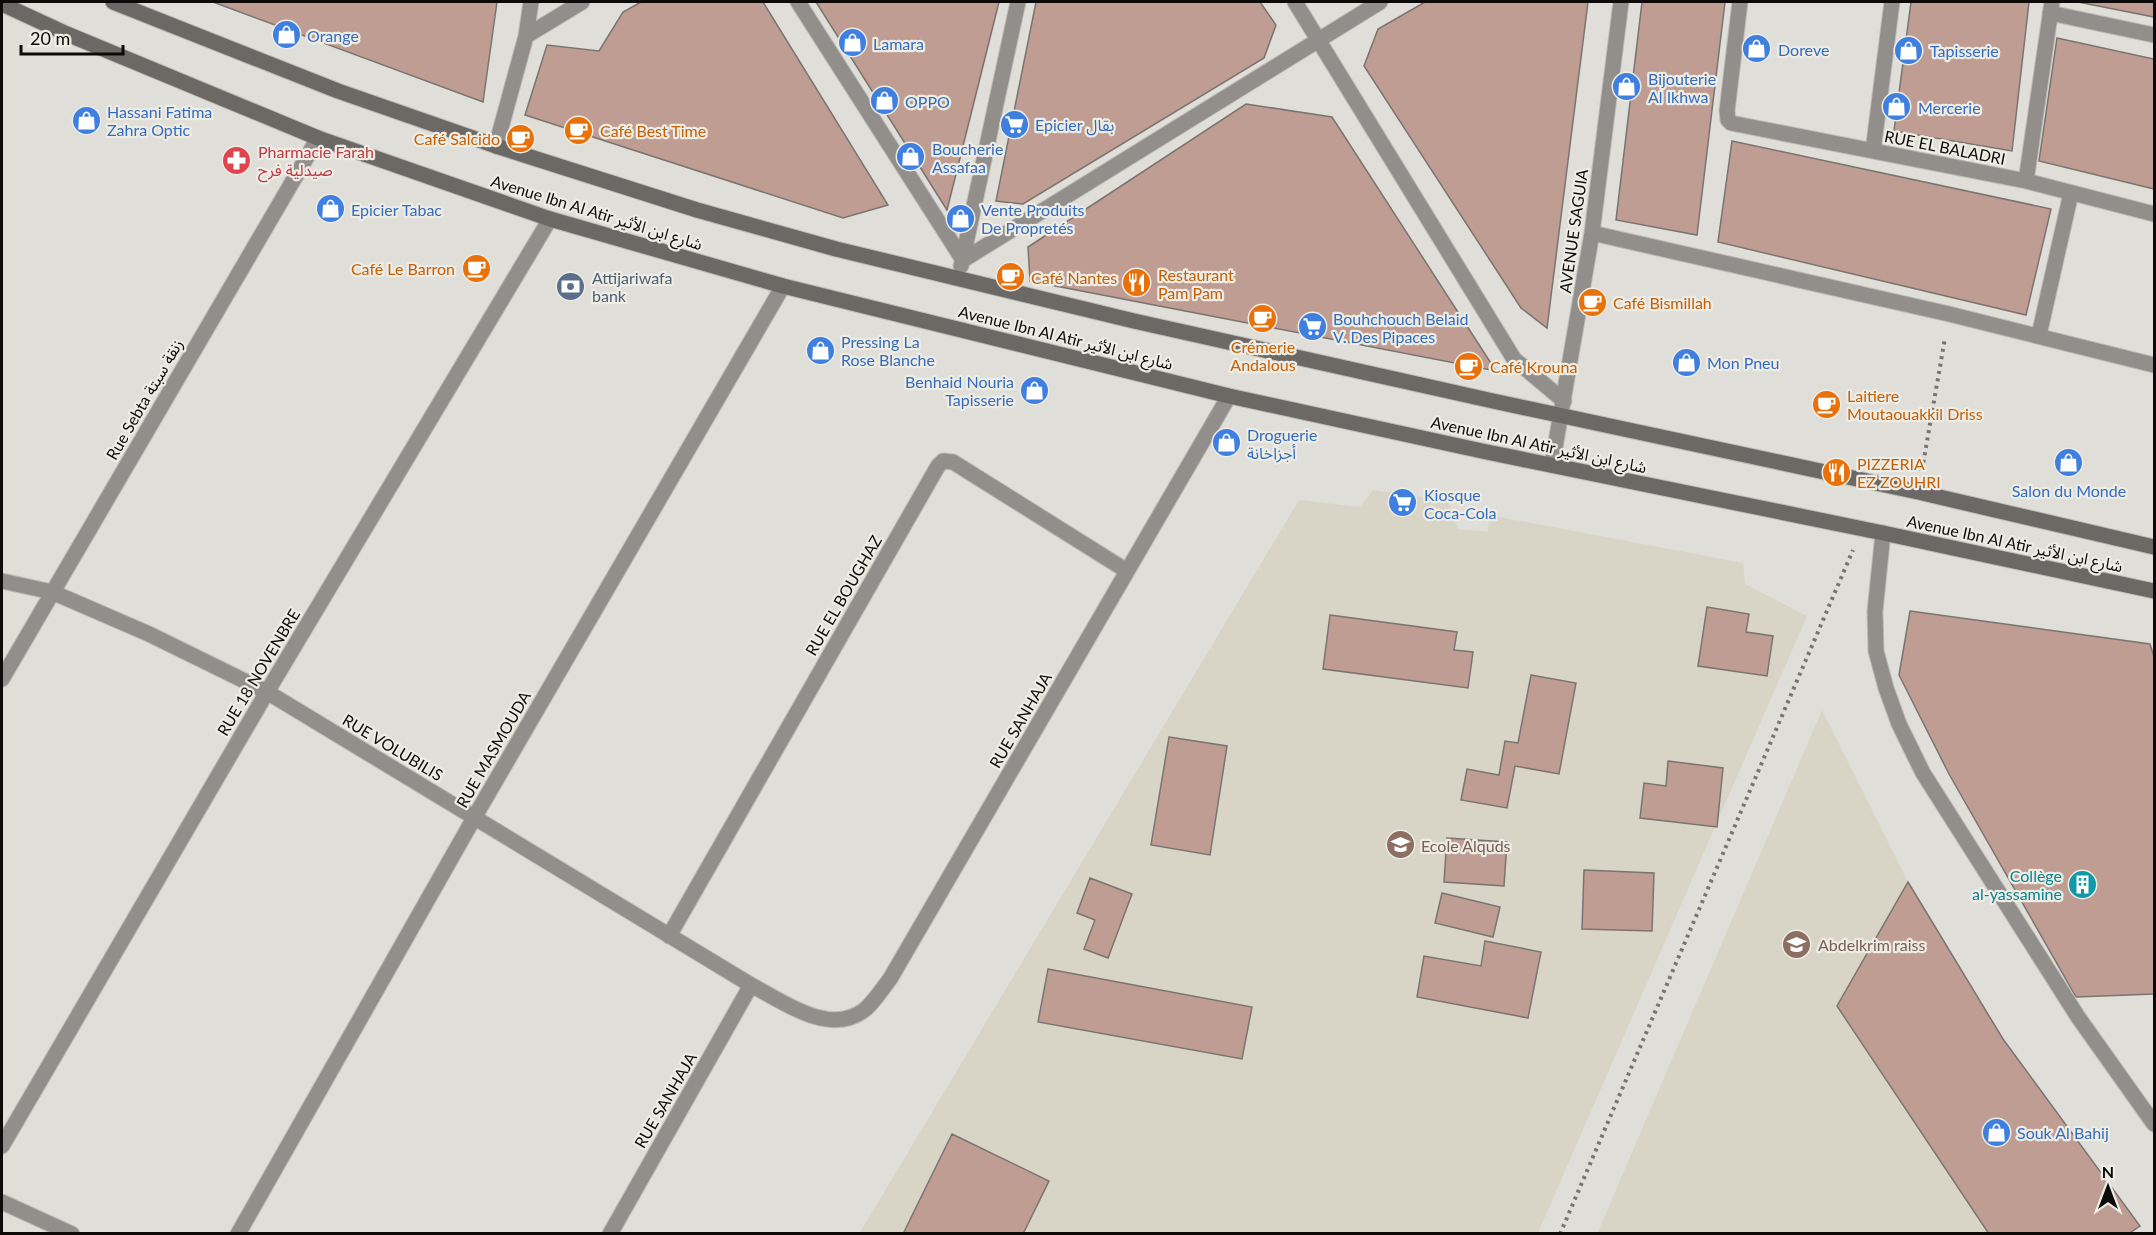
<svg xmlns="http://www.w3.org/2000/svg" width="2156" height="1235" viewBox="0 0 2156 1235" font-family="Lato,'Noto Sans Arabic',sans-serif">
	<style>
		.built { fill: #d8d5c7 }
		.building { fill: #bf9d92; stroke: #7a7471; stroke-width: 1.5 }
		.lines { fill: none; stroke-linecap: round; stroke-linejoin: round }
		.street-casing { stroke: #bebcb7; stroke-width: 17 }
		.secondary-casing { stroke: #bebcb7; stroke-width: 17 }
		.path { stroke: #767571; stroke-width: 4; stroke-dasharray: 3 4.5; stroke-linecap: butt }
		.street { stroke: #918e8c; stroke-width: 15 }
		.secondary { stroke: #6c6866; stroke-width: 15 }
		.labels { text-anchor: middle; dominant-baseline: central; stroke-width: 4.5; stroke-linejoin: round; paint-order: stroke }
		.shop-label { font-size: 16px; fill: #366cbe; stroke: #edece5; text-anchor: start }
		.food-label { font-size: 16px; fill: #c56008; stroke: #edece5; text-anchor: start }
		.street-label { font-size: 16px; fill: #0c0b09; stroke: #edece5 }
		.health-label { font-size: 16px; fill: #be3a42; stroke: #edece5; text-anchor: start }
		.service-label { font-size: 16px; fill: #4e5e75; stroke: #edece5; text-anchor: start }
		.education-label { font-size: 16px; fill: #785e54; stroke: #edece5; text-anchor: start }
		.culture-label { font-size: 16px; fill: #0d838f; stroke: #edece5; text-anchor: end }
	</style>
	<rect width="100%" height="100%" fill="#e0ded8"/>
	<path class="built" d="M1373 490 1448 501 1458 529 1488 532 1489 515 1743 563 1745 584 1807 616 1538 1233 859 1234 1299 500 1360 507Z
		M1822 710 1908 882 1837 1006 1989 1233 1597 1234Z"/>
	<path class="building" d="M213 2H497L483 102Z
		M641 2H763L888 205 843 218 525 115 547 45 599 51 623 12Z
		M816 2H999L947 210Z
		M1036 2H1260L1276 25 1264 58 1023 204 996 201Z
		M1425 2H1588L1547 328 1521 308 1364 66 1378 29Z
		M1642 2H1725L1697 235 1616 220Z
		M1911 2H2029L2012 151 1894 131Z
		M2078 2H2154V17Z
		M2057 38 2154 59V189L2039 161Z
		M1246 104 1332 117 1496 371 1030 281 1028 247Z
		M1732 141 2051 209 2026 315 1718 242Z
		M1707 607 1749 614 1746 632 1773 636 1767 676 1698 666Z
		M1910 611 2150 644 2154 657V994L2076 997 1949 774 1899 675Z
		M1330 615 1457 632 1454 650 1473 652 1468 688 1323 669Z
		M1531 675 1576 683 1559 774 1515 766 1507 808 1461 800 1467 769 1499 775 1505 741 1518 743Z
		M1169 737 1227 746 1210 855 1151 845Z
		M1668 761 1723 768 1717 827 1640 818 1644 783 1666 786Z
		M1447 838 1507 842 1504 886 1444 882Z
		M1584 870 1654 873 1652 931 1582 929Z
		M1090 878 1132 894 1108 958 1084 949 1095 920 1077 913Z
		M1908 882 2003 1039 2140 1226 2128 1234H1989L1837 1006Z
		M1442 893 1500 907 1493 937 1435 923Z
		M1485 941 1541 952 1528 1018 1417 997 1424 956 1481 966Z
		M1048 969 1252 1007 1242 1059 1038 1022Z
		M952 1134 1049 1181 1023 1234H903Z"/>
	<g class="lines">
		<defs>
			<path id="street" d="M798 2 963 260 1380 2
				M1295 2 1514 359 1564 401
				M1740 2 1727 111 1728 120 1731 123 2026 181 2154 214
				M2050 13 2154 35
				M526 36 582 2
				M496 146 526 36 531 2
				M1873 151 1892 2
				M2026 181 2052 2
				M1592 233 1949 314 2154 365
				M961 266 1018 2
				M2039 335 2071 193
				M1552 465 1592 233 1621 2
				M1883 533 1875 611 1876 651 1886 688 1899 724 1923 773 2078 1017 2154 1124
				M2 581 52 592 149 634 267 692 751 985C782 1001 828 1036 863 1011 873 1004 882 989 890 979L1229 396
				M2 679 318 138
				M669 936 938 466 943 461 953 462 1127 571
				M2 1146 267 692 550 219
				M2 1202 72 1234
				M238 1234 474 818 783 286
				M610 1234 751 985"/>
			<path id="secondary" d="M113 2 338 91 496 146 697 210 836 249 1134 321 1493 401 1918 492 2154 547
				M2 4 67 34 318 138 550 219 783 286 1229 396 1482 451 1883 533 2154 591"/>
		</defs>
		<use href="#street" class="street-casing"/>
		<use href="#secondary" class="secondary-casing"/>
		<path class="path" d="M1922 470 1945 338
			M1560 1234 1853 550"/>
		<use href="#street" class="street"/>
		<use href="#secondary" class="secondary"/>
	</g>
	<defs>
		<symbol id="shop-disc" viewBox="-11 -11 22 22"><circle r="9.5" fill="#3f7fe0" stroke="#edece5"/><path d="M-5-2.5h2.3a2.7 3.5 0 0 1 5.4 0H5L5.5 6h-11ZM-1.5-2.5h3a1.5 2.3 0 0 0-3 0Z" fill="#fff"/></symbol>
		<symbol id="supermarket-disc" viewBox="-11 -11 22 22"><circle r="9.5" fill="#3f7fe0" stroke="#edece5"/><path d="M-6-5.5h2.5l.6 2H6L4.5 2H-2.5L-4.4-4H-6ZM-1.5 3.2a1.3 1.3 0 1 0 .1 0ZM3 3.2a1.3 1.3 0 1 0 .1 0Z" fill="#fff"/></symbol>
		<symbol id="cafe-disc" viewBox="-11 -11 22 22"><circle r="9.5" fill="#e8710a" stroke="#edece5"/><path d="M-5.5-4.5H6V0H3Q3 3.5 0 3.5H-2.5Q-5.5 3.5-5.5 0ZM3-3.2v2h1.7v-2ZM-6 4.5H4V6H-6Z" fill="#fff"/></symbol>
		<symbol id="pharmacy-disc" viewBox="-11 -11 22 22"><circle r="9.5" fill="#e0444e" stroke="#edece5"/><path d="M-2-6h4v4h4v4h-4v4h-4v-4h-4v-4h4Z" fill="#fff"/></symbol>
		<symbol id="restaurant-disc" viewBox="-11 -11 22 22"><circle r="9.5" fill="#e8710a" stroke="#edece5"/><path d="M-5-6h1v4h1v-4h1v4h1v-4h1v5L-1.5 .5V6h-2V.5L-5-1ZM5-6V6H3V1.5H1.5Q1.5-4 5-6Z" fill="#fff"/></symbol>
		<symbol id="bank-disc" viewBox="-11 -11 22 22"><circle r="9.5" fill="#5c6f8a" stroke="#edece5"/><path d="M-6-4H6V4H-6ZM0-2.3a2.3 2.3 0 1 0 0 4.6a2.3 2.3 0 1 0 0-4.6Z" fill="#fff"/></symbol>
		<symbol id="school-disc" viewBox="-11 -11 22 22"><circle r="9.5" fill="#8d6e63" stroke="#edece5"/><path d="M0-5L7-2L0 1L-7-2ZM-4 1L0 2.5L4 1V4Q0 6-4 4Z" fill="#fff"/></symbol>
		<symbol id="building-disc" viewBox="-11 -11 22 22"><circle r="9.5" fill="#0f9aa8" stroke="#edece5"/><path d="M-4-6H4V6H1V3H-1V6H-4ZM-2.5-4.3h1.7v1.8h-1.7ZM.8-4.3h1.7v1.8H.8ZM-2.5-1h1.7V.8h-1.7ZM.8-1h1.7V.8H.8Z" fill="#fff"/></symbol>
	</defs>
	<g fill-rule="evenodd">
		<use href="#shop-disc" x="270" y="18" width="33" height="33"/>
		<use href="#shop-disc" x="836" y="26" width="33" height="33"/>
		<use href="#shop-disc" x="1740" y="32" width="33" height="33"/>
		<use href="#shop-disc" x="1892" y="34" width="33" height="33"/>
		<use href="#shop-disc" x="1610" y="70" width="33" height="33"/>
		<use href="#shop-disc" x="868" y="84" width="33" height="33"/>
		<use href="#shop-disc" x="1880" y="90" width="33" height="33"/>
		<use href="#shop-disc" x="70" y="104" width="33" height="33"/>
		<use href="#supermarket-disc" x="998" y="108" width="33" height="33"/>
		<use href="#cafe-disc" x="562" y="114" width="33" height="33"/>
		<use href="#cafe-disc" x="504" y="122" width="33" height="33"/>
		<use href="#shop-disc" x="894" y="140" width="33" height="33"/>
		<use href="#pharmacy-disc" x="220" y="144" width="33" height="33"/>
		<use href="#shop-disc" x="314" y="192" width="33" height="33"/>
		<use href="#shop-disc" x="944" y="202" width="33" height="33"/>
		<use href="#cafe-disc" x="460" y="252" width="33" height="33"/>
		<use href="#cafe-disc" x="994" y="260" width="33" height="33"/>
		<use href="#restaurant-disc" x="1120" y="266" width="33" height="33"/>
		<use href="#bank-disc" x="554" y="270" width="33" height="33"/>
		<use href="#cafe-disc" x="1576" y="286" width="33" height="33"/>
		<use href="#cafe-disc" x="1246" y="302" width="33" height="33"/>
		<use href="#supermarket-disc" x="1296" y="310" width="33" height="33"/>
		<use href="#shop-disc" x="804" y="334" width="33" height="33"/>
		<use href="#shop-disc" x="1670" y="346" width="33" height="33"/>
		<use href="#cafe-disc" x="1452" y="350" width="33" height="33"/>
		<use href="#shop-disc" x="1018" y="374" width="33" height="33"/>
		<use href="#cafe-disc" x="1810" y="388" width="33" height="33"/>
		<use href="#shop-disc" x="1210" y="426" width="33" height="33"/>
		<use href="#shop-disc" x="2052" y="446" width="33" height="33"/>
		<use href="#restaurant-disc" x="1820" y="456" width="33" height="33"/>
		<use href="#supermarket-disc" x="1386" y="486" width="33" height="33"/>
		<use href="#school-disc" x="1384" y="828" width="33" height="33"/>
		<use href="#building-disc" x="2066" y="868" width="33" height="33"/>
		<use href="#school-disc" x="1780" y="928" width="33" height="33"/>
		<use href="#shop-disc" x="1980" y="1116" width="33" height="33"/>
	</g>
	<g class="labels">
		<g class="shop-label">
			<text x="307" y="35">Orange</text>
			<text x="873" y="43">Lamara</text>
			<text x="1778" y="49">Doreve</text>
			<text x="1930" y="50">Tapisserie</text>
			<text x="1648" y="78">Bijouterie<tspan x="1648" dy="18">Al Ikhwa</tspan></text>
			<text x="905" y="101">OPPO</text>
			<text x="1918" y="107">Mercerie</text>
			<text x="107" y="111">Hassani Fatima<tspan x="107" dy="18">Zahra Optic</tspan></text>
			<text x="1035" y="124">Epicier بقال</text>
			<text x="932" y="148">Boucherie<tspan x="932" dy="18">Assafaa</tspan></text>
			<text x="351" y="209">Epicier Tabac</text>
			<text x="981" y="209">Vente Produits<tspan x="981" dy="18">De Propretés</tspan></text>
			<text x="1333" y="318">Bouhchouch Belaid<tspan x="1333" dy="18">V. Des Pipaces</tspan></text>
			<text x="841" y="341">Pressing La<tspan x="841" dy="18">Rose Blanche</tspan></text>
			<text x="1707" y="362">Mon Pneu</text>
			<text x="1014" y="381" text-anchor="end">Benhaid Nouria<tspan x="1014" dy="18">Tapisserie</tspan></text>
			<text x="1247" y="434">Droguerie<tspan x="1247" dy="18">أجزاخانة</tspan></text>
			<text x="2069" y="490" text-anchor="middle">Salon du Monde</text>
			<text x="1424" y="494">Kiosque<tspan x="1424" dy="18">Coca-Cola</tspan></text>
			<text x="2017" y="1132">Souk Al Bahij</text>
		</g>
		<g class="food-label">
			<text x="600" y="130">Café Best Time</text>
			<text x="500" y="138" text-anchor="end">Café Salcido</text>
			<text x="455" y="268" text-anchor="end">Café Le Barron</text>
			<text x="1158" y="274">Restaurant<tspan x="1158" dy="18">Pam Pam</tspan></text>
			<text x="1031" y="277">Café Nantes</text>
			<text x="1613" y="302">Café Bismillah</text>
			<text x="1263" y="346" text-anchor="middle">Crémerie<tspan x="1263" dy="18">Andalous</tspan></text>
			<text x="1490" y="366">Café Krouna</text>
			<text x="1847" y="395">Laitiere<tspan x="1847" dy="18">Moutaouakkil Driss</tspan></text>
			<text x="1857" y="463">PIZZERIA<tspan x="1857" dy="18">EZ ZOUHRI</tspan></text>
		</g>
		<g class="street-label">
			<text transform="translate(1945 147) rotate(11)">RUE EL BALADRI</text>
			<text transform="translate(597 212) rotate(17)">Avenue Ibn Al Atir شارع ابن الأثير</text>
			<text transform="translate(1573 231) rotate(-82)">AVENUE SAGUIA</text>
			<text transform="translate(1066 337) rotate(14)">Avenue Ibn Al Atir شارع ابن الأثير</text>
			<text transform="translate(144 399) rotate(-60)">Rue Sebta زنقة سبتة</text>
			<text transform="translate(1539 444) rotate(12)">Avenue Ibn Al Atir شارع ابن الأثير</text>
			<text transform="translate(2015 543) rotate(12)">Avenue Ibn Al Atir شارع ابن الأثير</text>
			<text transform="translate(843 595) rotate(-60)">RUE EL BOUGHAZ</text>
			<text transform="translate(258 672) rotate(-59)">RUE 18 NOVENBRE</text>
			<text transform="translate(1020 720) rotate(-60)">RUE SANHAJA</text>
			<text transform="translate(393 747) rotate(31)">RUE VOLUBILIS</text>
			<text transform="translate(493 749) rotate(-60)">RUE MASMOUDA</text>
			<text transform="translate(665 1100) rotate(-60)">RUE SANHAJA</text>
		</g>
		<g class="health-label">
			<text x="258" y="151">Pharmacie Farah<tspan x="258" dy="18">صيدلية فرح</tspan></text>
		</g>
		<g class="service-label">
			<text x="592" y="277">Attijariwafa<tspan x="592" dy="18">bank</tspan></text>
		</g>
		<g class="education-label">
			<text x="1421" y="845">Ecole Alquds</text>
			<text x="1818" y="944">Abdelkrim raiss</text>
		</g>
		<g class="culture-label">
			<text x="2062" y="875">Collège<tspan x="2062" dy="18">al-yassamine</tspan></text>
		</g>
	</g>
	<rect width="2156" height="1235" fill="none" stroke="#0c0b09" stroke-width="6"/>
	<g transform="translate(2108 1187)" stroke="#edece5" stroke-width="4.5" paint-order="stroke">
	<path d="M0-4.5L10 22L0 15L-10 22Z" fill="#0c0b09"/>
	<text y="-9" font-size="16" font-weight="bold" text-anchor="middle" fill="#0c0b09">N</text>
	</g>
	<path d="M21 45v9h102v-9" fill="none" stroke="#0c0b09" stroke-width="3"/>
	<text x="30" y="45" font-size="18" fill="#0c0b09" stroke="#edece5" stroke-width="4.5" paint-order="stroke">20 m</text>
</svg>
